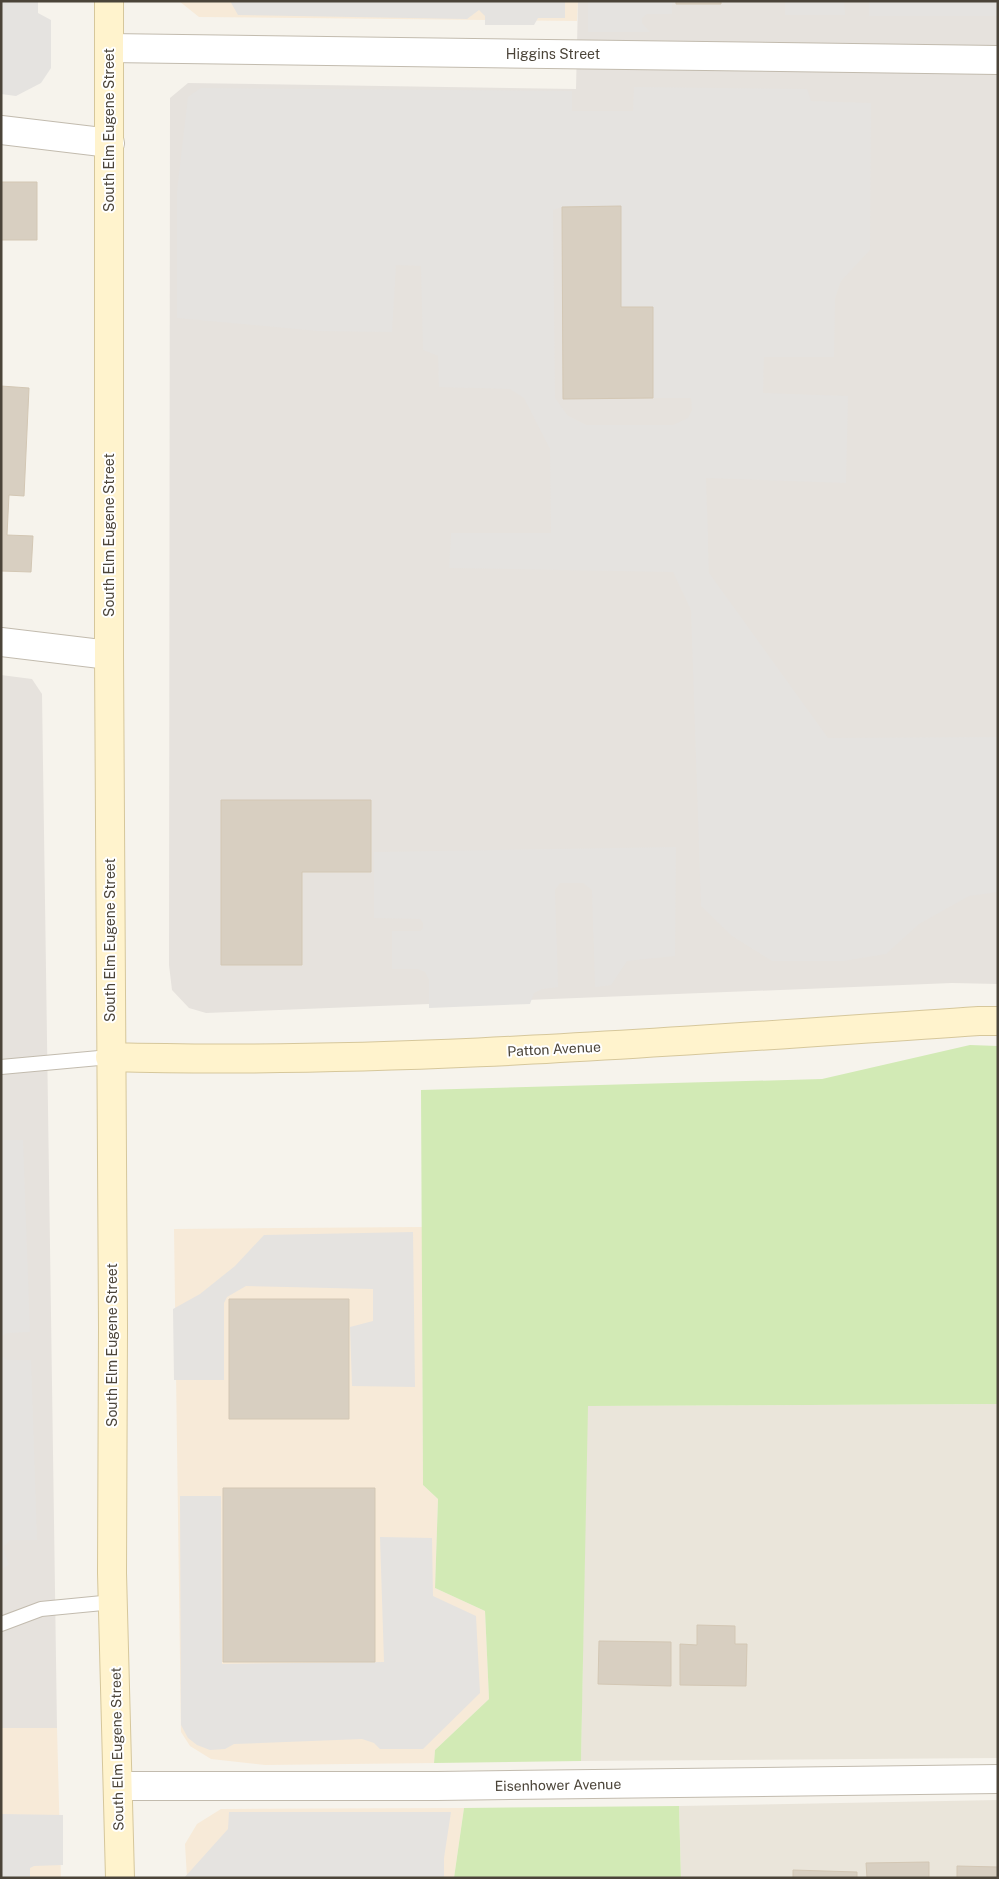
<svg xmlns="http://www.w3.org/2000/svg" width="999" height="1879" viewBox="0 0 999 1879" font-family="'Public Sans',sans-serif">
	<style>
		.residential { fill: #eae5da }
		.commercial { fill: #f7ead8 }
		.industrial { fill: #e6e2dd }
		.green { fill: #d2eab5 }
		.parking { fill: #e5e3e0; fill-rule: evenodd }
		.building { fill: #d8cfc1; stroke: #d3c7b4 }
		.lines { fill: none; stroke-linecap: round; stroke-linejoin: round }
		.lane-casing { stroke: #c2bbae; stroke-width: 16 }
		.street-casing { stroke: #c2bbae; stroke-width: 30 }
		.secondary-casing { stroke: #d6c79b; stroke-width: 30 }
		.lane { stroke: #fff; stroke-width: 14 }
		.street { stroke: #fff; stroke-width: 28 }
		.secondary { stroke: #fff3cd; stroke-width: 28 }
		.labels { text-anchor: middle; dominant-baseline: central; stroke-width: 4; stroke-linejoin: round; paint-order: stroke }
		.street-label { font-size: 14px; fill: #4b4439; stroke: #fff }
	</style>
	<rect width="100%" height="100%" fill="#f6f3ec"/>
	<path class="residential" d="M998 1404V1758L581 1761 587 1406Z
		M998 1800V1878H681L679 1806Z"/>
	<path class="commercial" d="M179 1H578L577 21 199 17Z
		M422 1227 423 1485 438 1499 435 1588 485 1611 489 1699 435 1750 434 1763 265 1765 211 1759 190 1746 181 1732 174 1229Z
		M1 1728H57L61 1878H1Z
		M464 1808 454 1878H187L185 1844 197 1824 221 1809Z"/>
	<path class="industrial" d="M578 1H998V984L952 983 206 1013 189 1008 172 990 169 965 170 98 188 83 576 89Z
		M1 675 32 679 42 694 57 1728H1Z"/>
	<path class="green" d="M970 1045 998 1046V1404L588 1406 581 1761 434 1763 435 1750 489 1699 485 1611 435 1588 438 1499 423 1485 421 1090 822 1079Z
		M679 1806 681 1878H454L464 1808Z"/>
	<path class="parking" d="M1 1H38V13L51 20V68L41 83 16 96 1 94Z
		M230 1H565V18H538L534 25H485V16L479 10 467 19 238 15Z
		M588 1H672V14H647L642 18V23L650 32H588Z
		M785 1H844L845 15H785Z
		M869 1H998V16H869Z
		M634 87 807 89 811 101 871 103 870 250 841 281 835 299 834 357H764L763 393 848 396 846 483 706 478 709 573 828 738 998 737V892L969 896 919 924 886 954 843 961H772L732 936 701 906 691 610 673 572 449 568 451 533H551L550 449 524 398 510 389 439 387 438 356 423 350 421 266 396 265 392 332 318 331 177 318V191L188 97 201 88 572 91V111H633ZM621 206V307L653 308V398H691L692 410 688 418 673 425H586L568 416 555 398 553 210 562 207Z
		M676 847 675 956 627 961 611 985 595 987 592 890 583 883H560L555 890 558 987 542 989 534 993 530 1004 429 1008V980L425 972 418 969H392V931H420L423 928V923L420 919 374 918V852Z
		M1 1140H23L30 1332 7 1333 1 1337Z
		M413 1232 415 1387 352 1386 350 1327 373 1321V1289L246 1286 227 1297 224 1303V1380H174L173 1309 200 1294 235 1266 264 1235Z
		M1 1342 2 1356 7 1360H31L37 1540H10L3 1548 9 1565 1 1569Z
		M180 1496H221L222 1664 384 1662 380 1537 432 1538 433 1596 476 1616 480 1693 423 1749H380L374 1743 362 1739 234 1744 225 1749 210 1750 197 1745 188 1738 181 1725Z
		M229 1812H451L444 1858V1878H184L228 1829Z
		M1 1814 63 1815V1865L34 1866 30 1868V1878H1Z"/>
	<path class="building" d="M676 1H721V4H676Z
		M1 182H37V240H1Z
		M621 206V307H653V398L563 399 562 207Z
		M1 386 29 388 24 496 9 495 7 535 33 536 31 572 1 571Z
		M221 800H371V872H302V965H221Z
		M229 1299H349V1419H229Z
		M223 1488H375V1662H223Z
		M697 1625 735 1626V1644H747L746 1686 680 1685V1644L697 1645Z
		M599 1641 671 1642V1686L598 1684Z
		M929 1862V1878H867L866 1863Z
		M957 1866 998 1867V1878H957Z
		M793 1870 857 1872V1878H793Z"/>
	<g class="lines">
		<defs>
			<path id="lane" d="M1 1067 110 1057
				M1 1624 41 1609 113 1602"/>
			<path id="street" d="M109 48 998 60
				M1 130 110 143
				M1 642 109 655
				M118 1786H437L998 1779"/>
			<path id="secondary" d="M109 1V655L113 1327 112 1573 120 1878
				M110 1057C401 1065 690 1040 979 1021H998"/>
		</defs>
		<use href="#lane" class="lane-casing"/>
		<use href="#street" class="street-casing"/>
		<use href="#secondary" class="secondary-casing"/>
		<use href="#lane" class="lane"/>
		<use href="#street" class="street"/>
		<use href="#secondary" class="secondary"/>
	</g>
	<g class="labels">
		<g class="street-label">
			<text x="553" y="54">Higgins Street</text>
			<text transform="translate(109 130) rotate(-90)">South Elm Eugene Street</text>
			<text transform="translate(109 535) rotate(-90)">South Elm Eugene Street</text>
			<text transform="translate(110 940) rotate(-90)">South Elm Eugene Street</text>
			<text transform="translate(554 1049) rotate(-3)">Patton Avenue</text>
			<text transform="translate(112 1345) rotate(-90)">South Elm Eugene Street</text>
			<text transform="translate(117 1749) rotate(-91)">South Elm Eugene Street</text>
			<text transform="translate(558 1785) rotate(-1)">Eisenhower Avenue</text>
		</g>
	</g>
	<rect width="999" height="1879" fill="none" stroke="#4b4439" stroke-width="5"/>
</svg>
